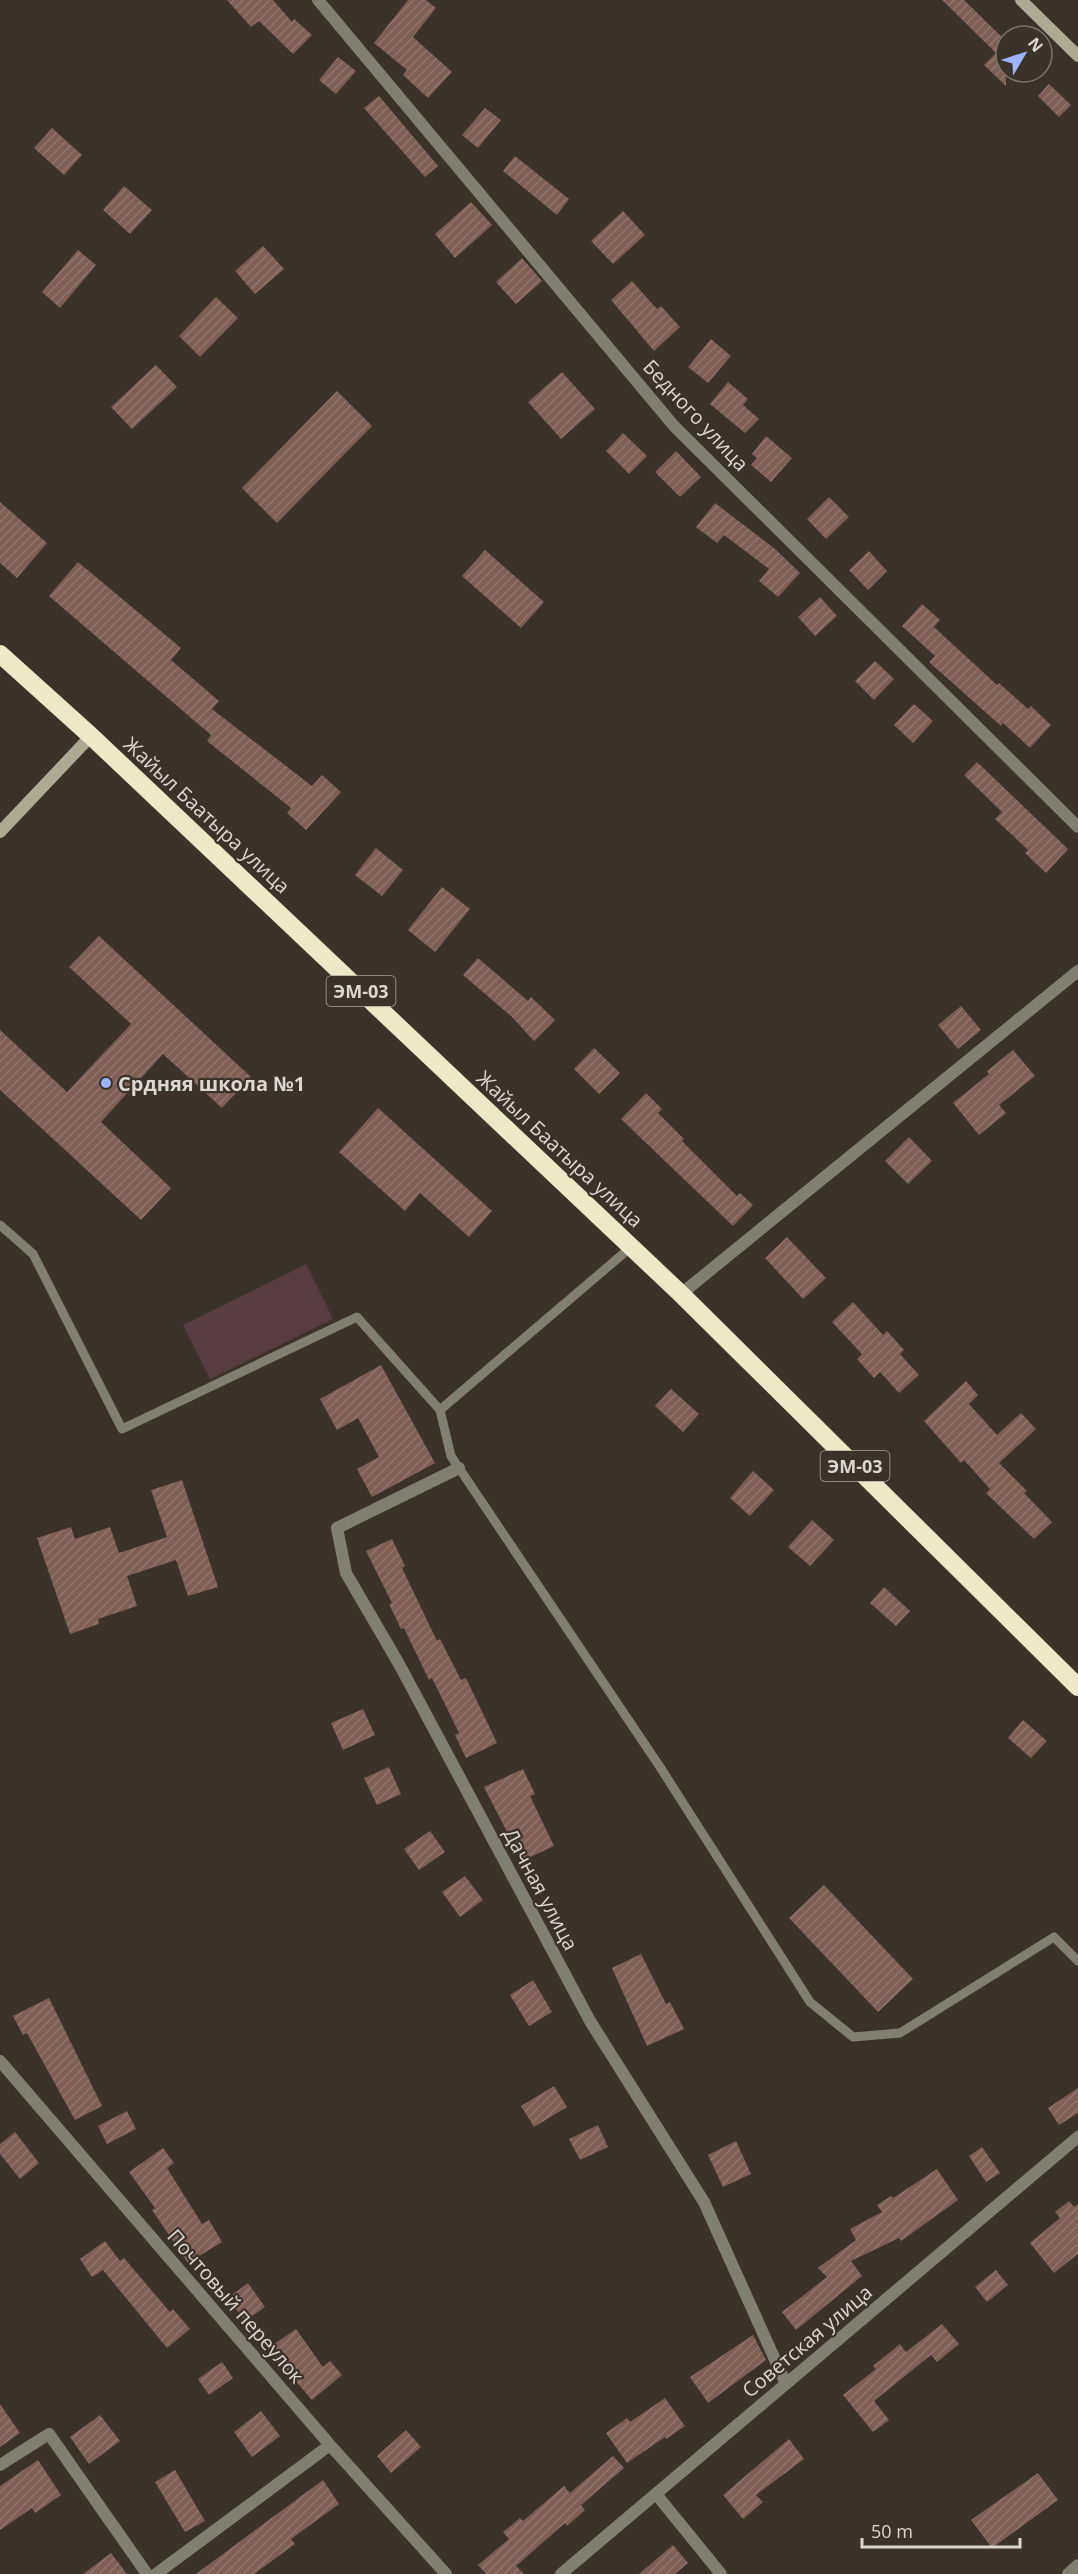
<svg xmlns="http://www.w3.org/2000/svg" width="1078" height="2574" viewBox="0 0 1078 2574" font-family="'Open Sans',sans-serif">
	<style>
		.park { fill: #573d42 }
		.building { fill: url(#building-hatch) }
		.lines { fill: none; stroke-linecap: round; stroke-linejoin: round }
		.lane { stroke: #817f71; stroke-width: 9 }
		.street { stroke: #817f71; stroke-width: 12 }
		.secondary { stroke: #adaa93; stroke-width: 12 }
		.highway { stroke: #ede8c5; stroke-width: 18 }
		.poi-dot { fill: #9cb4fd; stroke: #3b322a; stroke-width: 2 }
		.labels { text-anchor: middle; dominant-baseline: central; stroke-width: 4.5; stroke-linejoin: round; paint-order: stroke }
		.shield { fill: #3b322a; stroke: #aca69f; stroke-width: 1.5 }
		.shield-label { font-size: 18px; font-weight: bold; fill: #dcd7d1 }
		.street-label { font-size: 20px; fill: #dcd7d1; stroke: #3b322a }
		.poi-label { font-size: 20px; font-weight: bold; fill: #dcd7d1; stroke: #3b322a; text-anchor: start }
	</style>
	<defs>
		<pattern id="building-hatch" width="6" height="6" patternUnits="userSpaceOnUse" patternTransform="scale(1.5)"><rect width="6" height="6" fill="#7f5e54"/><path d="M-1 1l2-2M0 6l6-6M5 7l2-2" fill="none" stroke="#91746c"/></pattern>
	</defs>
	<rect width="100%" height="100%" fill="#3b322a"/>
	<path class="park" d="M306 1264 333 1319 210 1379 183 1325Z"/>
	<path class="building" d="M227 0H273L292 22 294 19 312 35 293 54 259 21 251 27Z
		M408 0H426L436 8 413 37 452 72 428 98 403 75 407 70 374 43Z
		M942 0H964L1006 41V86L984 65 996 53Z
		M338 57 356 71 336 94 319 80Z
		M1049 84 1071 105 1059 117 1038 96Z
		M379 96 438 166 425 177 364 108Z
		M485 108 501 120 478 148 462 135Z
		M52 128 82 155 64 175 34 148Z
		M515 156 569 199 557 215 503 171Z
		M124 186 152 210 130 234 103 210Z
		M471 202 492 225 455 258 435 234Z
		M623 211 645 235 613 264 591 241Z
		M263 246 284 269 255 294 235 271Z
		M78 250 96 265 60 308 42 292Z
		M522 258 542 281 516 304 496 282Z
		M632 281 657 309 661 306 680 327 654 351 611 300Z
		M216 297 238 318 200 357 179 336Z
		M711 339 731 356 708 383 688 367Z
		M156 365 177 387 132 429 111 407Z
		M562 372 595 409 561 439 528 402Z
		M728 382 748 399 743 405 759 419 745 433 710 404Z
		M337 391 372 426 277 523 242 488Z
		M623 433 647 456 629 474 606 451Z
		M766 436 792 458 771 482 751 465 757 458 752 454Z
		M676 451 701 477 680 497 655 472Z
		M829 497 849 517 826 539 807 519Z
		M0 502 47 543 17 578 0 563Z
		M715 503 775 549 800 573 778 597 759 581 769 569 724 535 717 543 696 527Z
		M485 550 544 602 521 628 462 576Z
		M869 551 887 571 868 590 849 570Z
		M78 562 181 648 171 660 219 701 212 709 312 786 322 775 341 792 306 830 287 813 291 808 207 741 211 735 49 596Z
		M820 597 837 616 815 636 798 617Z
		M922 604 940 620 934 627 997 685 999 683 1028 709 1031 706 1051 725 1030 748 1003 723 1001 726 929 662 935 656 902 626Z
		M875 661 894 679 874 700 855 681Z
		M914 704 933 721 913 743 894 725Z
		M977 762 1068 849 1046 873 1025 853 1028 850 995 819 1002 812 964 775Z
		M376 848 403 870 382 896 355 875Z
		M442 887 470 909 435 952 408 930Z
		M99 936 251 1077 222 1108 163 1054 101 1122 171 1188 141 1220 0 1090V1030L67 1092 131 1024 69 967Z
		M478 958 528 1001 531 997 555 1020 534 1041 512 1017 463 975Z
		M961 1006 981 1030 958 1049 938 1025Z
		M594 1048 620 1073 599 1094 574 1069Z
		M1013 1050 1035 1076 999 1105 1006 1113 979 1135 953 1103 989 1074 987 1071Z
		M646 1093 662 1109 658 1113 684 1139 682 1141 737 1196 740 1193 753 1205 733 1226 621 1119Z
		M378 1108 492 1211 469 1237 420 1193 405 1211 339 1152Z
		M909 1137 932 1161 908 1184 885 1161Z
		M787 1237 826 1278 803 1299 765 1258Z
		M853 1302 883 1335 887 1331 904 1350 900 1354 919 1375 899 1393 880 1372 874 1378 857 1359 862 1354 832 1322Z
		M381 1365 435 1463 372 1497 357 1469 379 1457 358 1418 337 1430 320 1399Z
		M966 1381 978 1395 969 1404 997 1435 1021 1413 1036 1429 999 1463 1027 1491 1024 1493 1052 1522 1034 1539 986 1493 990 1489 964 1460 961 1463 924 1421Z
		M671 1389 699 1414 683 1432 655 1406Z
		M753 1471 774 1490 750 1516 730 1498Z
		M182 1480 218 1587 188 1596 176 1560 127 1576 137 1606 98 1619 99 1624 70 1634 37 1538 71 1527 75 1539 110 1527 119 1553 167 1537 151 1490Z
		M812 1520 834 1540 810 1566 788 1547Z
		M392 1539 405 1566 402 1568 437 1641 440 1639 461 1680 466 1678 497 1743 466 1758 455 1735 459 1733 432 1678 429 1680 404 1628 401 1629 389 1604 392 1603 366 1551Z
		M884 1587 910 1611 896 1626 870 1603Z
		M363 1709 375 1735 343 1750 331 1723Z
		M1023 1720 1047 1741 1031 1758 1008 1738Z
		M389 1767 401 1794 377 1805 364 1778Z
		M523 1769 535 1794 530 1796 554 1846 522 1861 484 1787Z
		M430 1831 445 1852 419 1870 404 1849Z
		M465 1876 483 1900 460 1917 442 1892Z
		M824 1885 913 1979 878 2012 789 1918Z
		M641 1954 666 2004 670 2002 684 2029 647 2046 612 1968Z
		M533 1980 552 2012 529 2026 510 1995Z
		M49 1998 102 2106 75 2120 27 2033 23 2035 13 2016Z
		M554 2086 567 2107 534 2127 521 2106Z
		M1078 2088V2113L1059 2125 1048 2108Z
		M127 2111 136 2129 107 2144 98 2126Z
		M598 2125 608 2147 580 2160 569 2139Z
		M15 2132 39 2163 20 2179 0 2154V2144Z
		M736 2141 751 2174 723 2187 708 2155Z
		M982 2147 1000 2173 986 2182 969 2156Z
		M163 2148 174 2163 167 2168 202 2224 209 2220 222 2242 188 2263 152 2210 155 2208 129 2172Z
		M937 2169 958 2200 901 2241 899 2238 851 2261 862 2276 796 2330 782 2312 827 2277 818 2268 856 2240 850 2229 882 2212 877 2205 891 2196 893 2198Z
		M1069 2201 1074 2207 1078 2204V2254L1054 2273 1030 2243 1060 2218 1055 2212Z
		M105 2241 120 2261 124 2258 170 2312 173 2309 190 2329 167 2348 103 2270 92 2277 80 2259Z
		M996 2270 1008 2285 987 2302 975 2287Z
		M248 2283 265 2307 245 2321 228 2298Z
		M942 2324 959 2344 937 2362 931 2355 874 2401 889 2420 873 2432 843 2395 876 2369 873 2366 900 2344 906 2352Z
		M296 2329 323 2367 330 2361 342 2375 312 2400 282 2365 279 2367 267 2349Z
		M753 2335 766 2360 708 2403 690 2377Z
		M222 2362 233 2378 209 2395 198 2379Z
		M665 2398 685 2426 666 2439 665 2437 627 2463 606 2433 627 2418 630 2422Z
		M0 2404 20 2433 0 2447Z
		M261 2411 280 2436 252 2457 234 2432Z
		M100 2415 120 2441 89 2464 70 2437Z
		M406 2430 421 2447 391 2473 377 2456Z
		M789 2439 804 2459 756 2495 763 2502 743 2519 723 2495Z
		M613 2456 624 2468 581 2505 585 2510 567 2526 565 2523 516 2566 524 2574H486L478 2565 509 2539 503 2532 520 2518 523 2521 564 2486 570 2493Z
		M38 2460 61 2495 35 2513 32 2508 0 2530V2486Z
		M175 2470 205 2521 185 2532 155 2482Z
		M1038 2473 1058 2500 992 2548 971 2520Z
		M323 2480 339 2504 291 2539 295 2544 254 2574H196Z
		M673 2545 688 2563 675 2574H639Z
		M111 2553 127 2574H83Z"/>
	<g class="lines">
		<path class="lane" d="M0 1225 33 1254 122 1429 357 1317 440 1410
			M631 1247 440 1410 451 1456 660 1767 810 2002 853 2037 900 2033 1054 1937 1078 1961"/>
		<path class="street" d="M318 0 674 426 1078 827
			M681 1294 1078 971
			M459 1468 337 1528 346 1573 399 1664 590 2021 704 2202 786 2384
			M0 2061 330 2445 446 2574
			M0 2465 49 2434 147 2574
			M656 2494 721 2574
			M156 2574 330 2445
			M561 2574 1078 2137
			M1068 2574 1078 2565"/>
		<path class="secondary" d="M1021 0 1078 56
			M0 832 91 736"/>
		<path class="highway" d="M0 654 91 736 681 1294 1078 1687"/>
	</g>
	<circle class="poi-dot" cx="106" cy="1083" r="6"/>
	<g class="labels">
		<g class="shield">
			<rect x="326.5" y="976" width="69" height="30" rx="4.5"/>
			<rect x="820.5" y="1451" width="69" height="30" rx="4.5"/>
		</g>
		<g class="shield-label">
			<text x="361" y="991">ЭМ-03</text>
			<text x="855" y="1466">ЭМ-03</text>
		</g>
		<g class="street-label">
			<text transform="translate(696 415) rotate(47)">Бедного улица</text>
			<text transform="translate(207 815) rotate(43)">Жайыл Баатыра улица</text>
			<text transform="translate(560 1149) rotate(43)">Жайыл Баатыра улица</text>
			<text transform="translate(541 1889) rotate(62)">Дачная улица</text>
			<text transform="translate(236 2306) rotate(49)">Почтовый переулок</text>
			<text transform="translate(807 2341) rotate(-40)">Советская улица</text>
		</g>
		<g class="poi-label">
			<text x="118" y="1083">Срдняя школа №1</text>
		</g>
	</g>
	<g transform="translate(1024 54) rotate(51)"><circle r="28" fill="#3b322a" stroke="#7b746d" stroke-width="1.5"/>
	<path d="M0-4.5L10 22L0 15L-10 22Z" fill="#9cb4fd"/>
	<text y="-9" font-size="16" font-weight="bold" text-anchor="middle" fill="#dcd7d1">N</text>
	</g>
	<path d="M862 2538v9h158v-9" fill="none" stroke="#dcd7d1" stroke-width="3"/>
	<text x="871" y="2538" font-size="18" fill="#dcd7d1" stroke="#3b322a" stroke-width="4.5" paint-order="stroke">50 m</text>
</svg>
